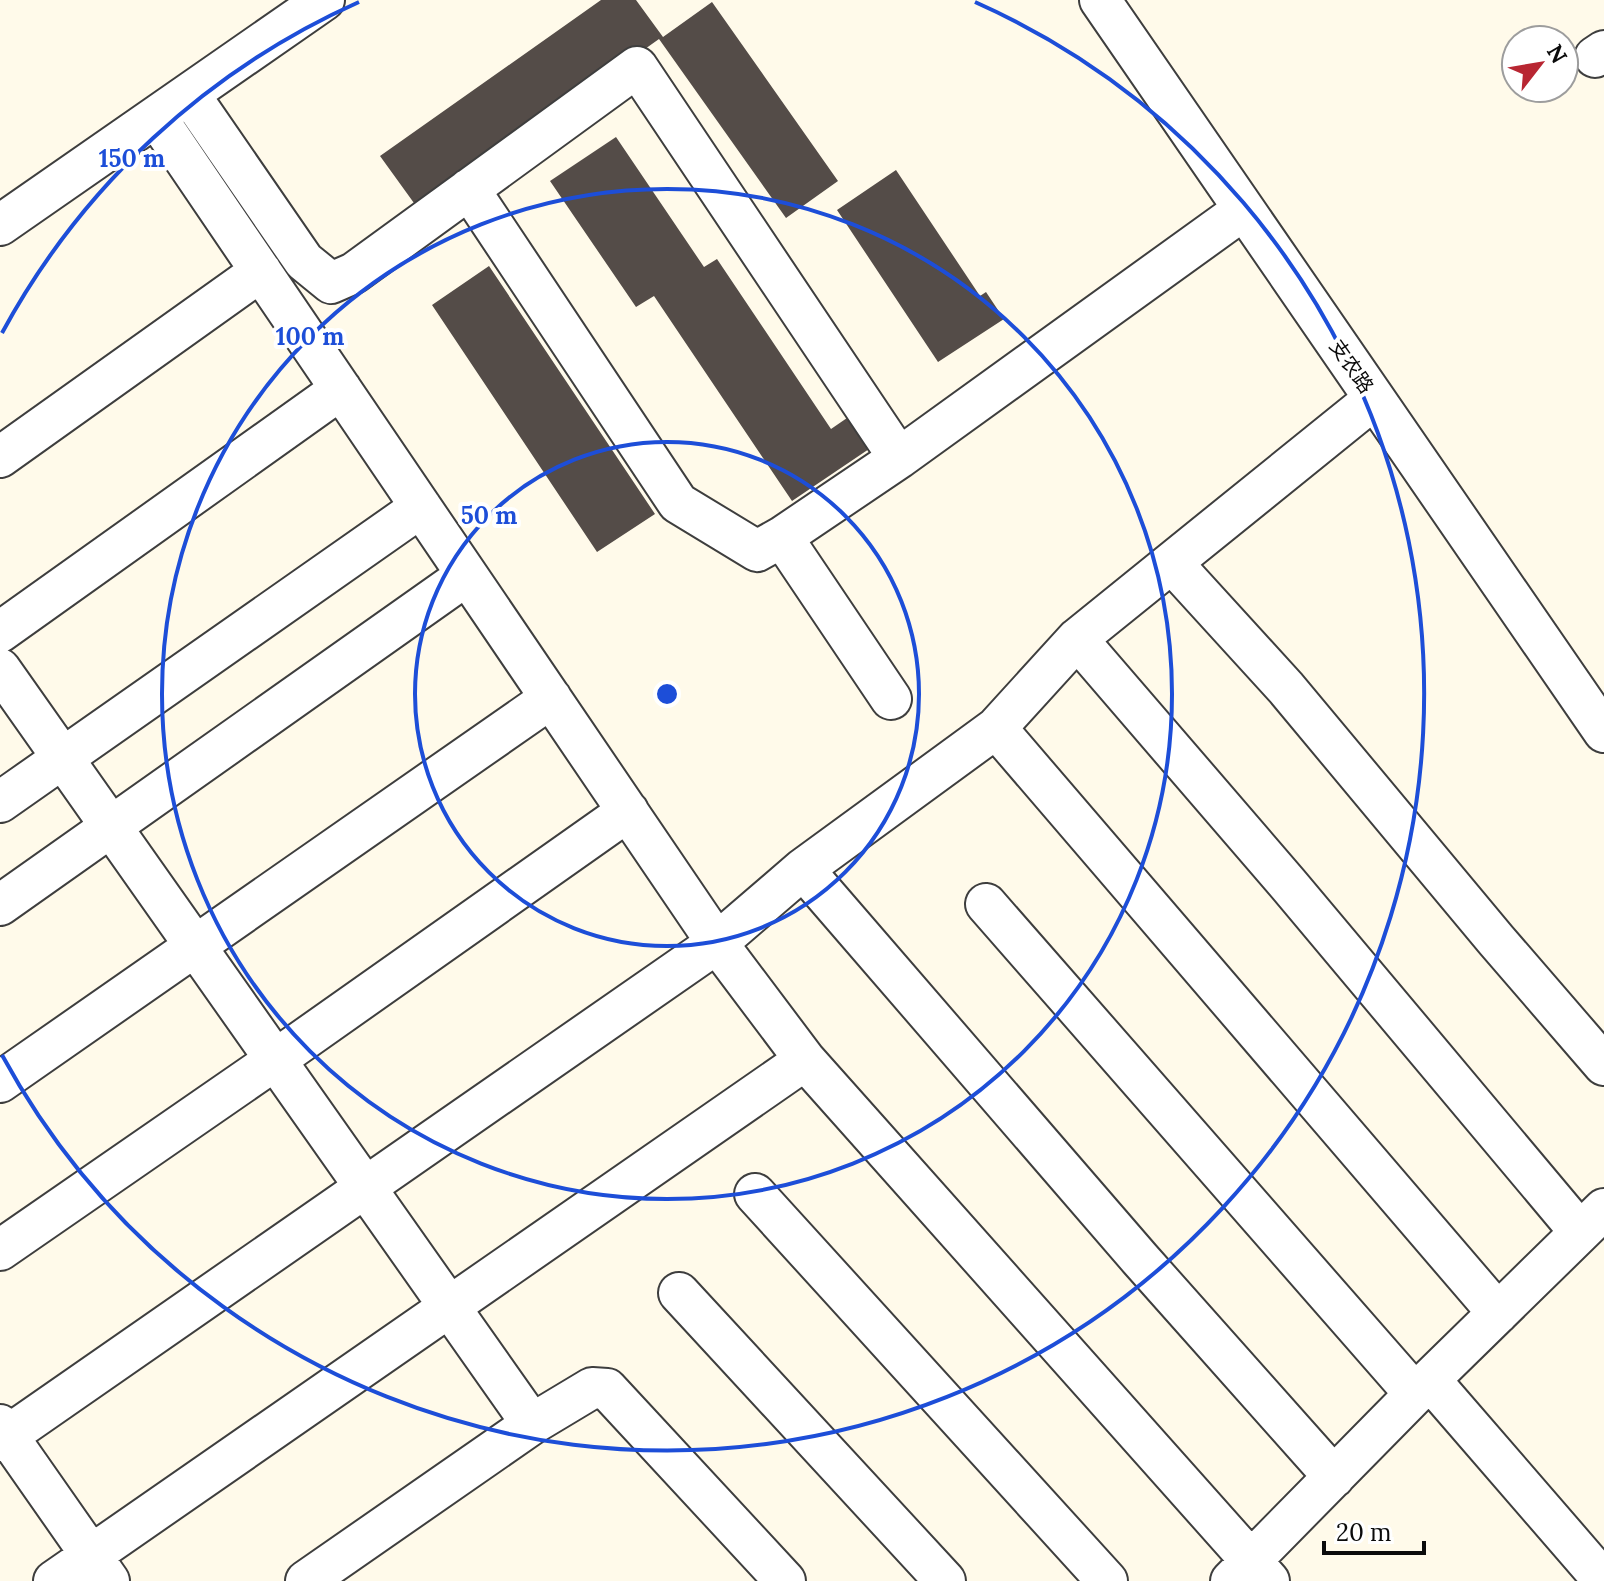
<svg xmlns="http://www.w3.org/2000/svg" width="1604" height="1581" viewBox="0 0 1604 1581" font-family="Lora,'Noto Sans SC',serif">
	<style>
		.building { fill: #544c48 }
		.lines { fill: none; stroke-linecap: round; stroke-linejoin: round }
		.minor-casing { stroke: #3e3e3e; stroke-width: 44 }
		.minor { stroke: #fff; stroke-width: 40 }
		.ring { fill: none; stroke: #1d4ed8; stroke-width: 4 }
		.labels { text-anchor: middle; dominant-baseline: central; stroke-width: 8; stroke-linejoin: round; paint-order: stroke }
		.street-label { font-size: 20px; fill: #0b0b0b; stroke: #fff }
		.centre { fill: #1d4ed8; stroke: #fff; stroke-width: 4 }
		.ring-label { font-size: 24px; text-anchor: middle; font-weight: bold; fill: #1d4ed8; stroke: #fff; stroke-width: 8; stroke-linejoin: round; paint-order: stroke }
	</style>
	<rect width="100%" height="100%" fill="#fffaea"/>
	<path class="building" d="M601 0H636L663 37 712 2 838 181 786 218 659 39 419 210 380 156Z
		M616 137 704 267 717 259 831 429 847 418 869 449 792 501 654 296 636 307 550 181Z
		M896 170 980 296 986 292 1004 319 938 362 837 210Z
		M489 266 655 514 597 552 432 305Z"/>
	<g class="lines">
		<defs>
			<path id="minor" d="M1100 0 1604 732
				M1595 57 1604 51
				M189 94 304 261 331 283 354 273 637 67 899 458 1243 210
				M156 117 717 943 805 1060 1269 1581
				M469 189 678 503 757 551 782 537
				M0 225 324 0
				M0 457 261 271
				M1172 563 1286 688 1496 940 1604 1065
				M0 632 341 389
				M1077 639 1288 884 1580 1232
				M0 669 532 1424
				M891 699 782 537 899 458
				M996 728 1498 1313
				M0 802 421 507
				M803 869 1140 1259 1334 1477
				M986 904 1415 1394
				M0 905 467 575
				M0 1082 551 698
				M755 1194 1107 1581
				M0 1250 275 1060 628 811
				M679 1293 945 1581
				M1430 1380 1604 1581
				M0 1425 109 1581
				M0 1441 717 943 803 869 996 728 1077 639 1374 399
				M54 1581 805 1060
				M306 1581 532 1424 592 1388 607 1389 785 1581
				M1231 1581 1415 1394 1604 1209"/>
		</defs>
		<use href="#minor" class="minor-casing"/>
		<use href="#minor" class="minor"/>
	</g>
	<g class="ring">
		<circle cx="667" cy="694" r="252"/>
		<circle cx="667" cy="694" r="505"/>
		<path d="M2 333A757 757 0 0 1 359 2M975 2A757 757 0 1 1 2 1055"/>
	</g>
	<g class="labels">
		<g class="street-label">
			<text transform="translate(1352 366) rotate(55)">支农路</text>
		</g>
	</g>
	<circle cx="667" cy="694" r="12" class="centre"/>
	<g class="ring-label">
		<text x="132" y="167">150 m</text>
		<text x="310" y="345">100 m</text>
		<text x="489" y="524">50 m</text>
	</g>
	<g transform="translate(1540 64) rotate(59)"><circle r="38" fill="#ffffff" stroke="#9d9d9d" stroke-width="2"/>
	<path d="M0-6L14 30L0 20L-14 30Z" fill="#b82632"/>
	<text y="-12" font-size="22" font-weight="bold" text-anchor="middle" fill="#0b0b0b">N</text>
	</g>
	<path d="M1324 1541v12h100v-12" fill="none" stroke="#0b0b0b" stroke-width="4"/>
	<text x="1336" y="1541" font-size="24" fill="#0b0b0b" stroke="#ffffff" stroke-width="6" paint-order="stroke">20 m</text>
</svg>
